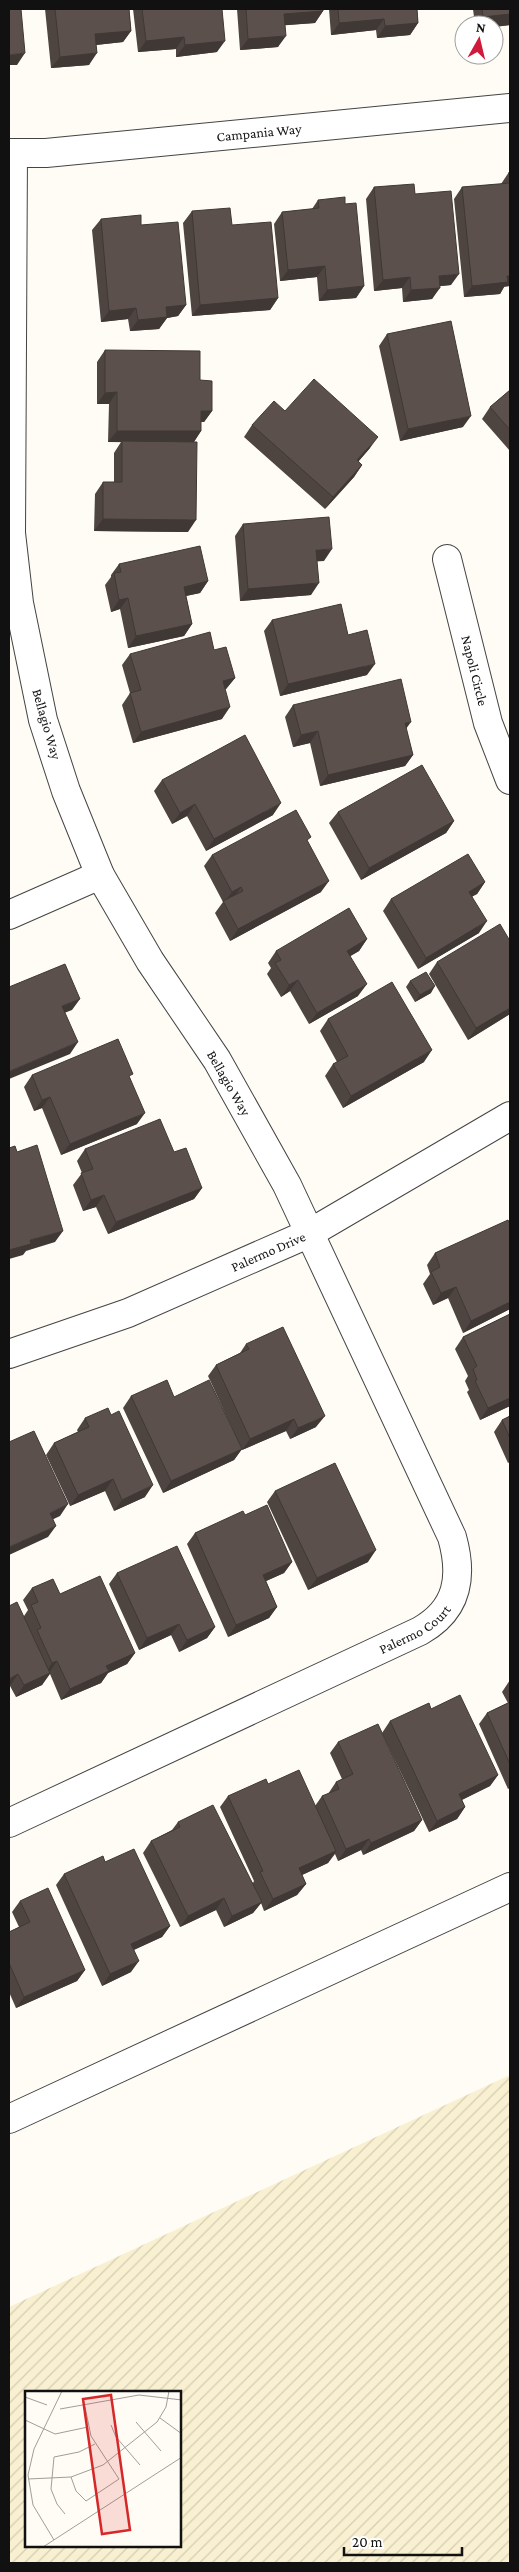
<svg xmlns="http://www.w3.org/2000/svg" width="519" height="2572" viewBox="0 0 519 2572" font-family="'Crimson Pro',serif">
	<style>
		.farmland { fill: url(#farmland-furrows); fill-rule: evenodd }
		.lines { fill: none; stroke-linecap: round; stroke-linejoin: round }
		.street-casing { stroke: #444; stroke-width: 30 }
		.street { stroke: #fff; stroke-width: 28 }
		.wall { fill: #4e4541 }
		.shaded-wall { fill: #403835 }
		.building { fill: #5b504c; stroke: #403835 }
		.labels { text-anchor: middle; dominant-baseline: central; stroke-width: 5; stroke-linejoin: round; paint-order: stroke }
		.street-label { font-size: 14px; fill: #111; stroke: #fff }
		.inset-road { fill: none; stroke: #a09e9a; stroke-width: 1 }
		.view { fill: #d62828; fill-opacity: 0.15; stroke: #d62828; stroke-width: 2.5 }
		.inset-edge { fill: none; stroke: #111; stroke-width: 2.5 }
	</style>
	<defs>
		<pattern id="farmland-furrows" width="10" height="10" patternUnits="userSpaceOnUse" patternTransform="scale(1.25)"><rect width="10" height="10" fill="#f9f0d1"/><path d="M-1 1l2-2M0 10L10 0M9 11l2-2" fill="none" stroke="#d4cdb2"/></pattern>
	</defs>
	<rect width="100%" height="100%" fill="#fffcf5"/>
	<path class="farmland" d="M510 2075V2563H9V2307ZM26 2392H180V2546H26Z"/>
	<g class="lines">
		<defs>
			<g id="street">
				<path id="s1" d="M9 153H46L510 108"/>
				<path id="s2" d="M447 559 488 723 510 780"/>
				<path d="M9 915 100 875"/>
				<path id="s3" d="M9 1354 128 1313 310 1233 510 1116"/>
				<path id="s4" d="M9 1823 420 1631C459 1609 463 1576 452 1537L287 1185 217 1060 150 961 100 875 66 791 43 720 19 603 11 533 13 153"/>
				<path d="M9 2119 510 1887"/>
			</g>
		</defs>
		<use href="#street" class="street-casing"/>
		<use href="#street" class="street"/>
	</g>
	<path class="wall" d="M45 9H129L131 31 123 42 96 45 89 65 51 68Z
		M133 9H222L217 52 176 57V49L138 52Z
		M237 9H323V11L315 23 285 25 278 47 240 50Z
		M329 9H417L418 23 410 35 377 38 376 30 331 35Z
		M473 9H510V25L494 27V25H475Z
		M509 172H510L504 287 500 294 464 297 454 199 462 187 501 184Z
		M374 187 415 194 451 285 440 286 432 299 403 302 402 288 374 291 366 199Z
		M318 200 345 204 364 286 356 298 319 301 317 277 280 281 274 224 282 212 312 209Z
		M192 211 232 225 278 298 270 310 192 316 183 223Z
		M101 219 141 225 186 305 178 316 167 318 159 329 130 331 128 319 101 322 92 230Z
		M387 334 463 427 400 441 379 346Z
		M105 350 200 380 212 411 204 422H201V431L194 442 188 532 94 531 95 494 103 482H114V453L121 442H108L109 404H97V362Z
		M510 390V451L482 419 490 407Z
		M285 411 370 448 358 462 362 465 354 477 325 509 244 437 252 425Z
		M243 524 324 561H317L311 595 240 601 235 536Z
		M119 564 208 581 200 593 186 596 192 624 184 636 128 648 120 609 111 612 105 585 111 577V575Z
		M272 620 348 635 367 675 280 696 264 631Z
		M214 650 235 678 226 689H225L222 719 133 743 122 705 130 693 122 665 130 654Z
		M293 705 406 729 413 755 405 766 320 786 310 743 293 747 285 717Z
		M162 780 273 815 206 851 187 816 172 824 154 791Z
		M338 812 454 821 446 833 361 880 329 823Z
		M308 842 321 892 230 941 215 913 223 902 204 866 212 855Z
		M485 882 477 894 472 896 479 933 418 969 383 911 391 899Z
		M367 939 359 951 350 956 358 996 309 1024 290 991 281 997 267 974 271 968 268 963 276 951Z
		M437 962 510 1014 468 1040 429 974Z
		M410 981 431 993 415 1002 406 987Z
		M328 1019 424 1062 343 1108 325 1076 333 1064 337 1062 320 1031Z
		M32 1075 130 1078 137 1124 61 1155 42 1108 34 1111 24 1087Z
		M85 1149 174 1152 202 1188 194 1199 108 1234 96 1207 83 1211 73 1185 82 1173 77 1161Z
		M510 1224V1309L463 1333 448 1298 433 1305 423 1284 430 1274 427 1265 435 1253Z
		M510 1314V1406L480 1420 467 1392 469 1390 465 1381 468 1376 455 1349 463 1337Z
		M246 1344 316 1427 290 1439 286 1431 242 1450 208 1376 216 1365 240 1353Z
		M131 1396 174 1397 242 1449 234 1460 163 1493 123 1408Z
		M111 1415 145 1497 114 1511 105 1491 70 1506 46 1455 54 1443 78 1432 77 1430 85 1418Z
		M510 1416V1462L508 1463 494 1432 502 1420Z
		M275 1491 368 1562 308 1590 267 1502Z
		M245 1515 292 1562 284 1573 266 1581 277 1607 269 1618 228 1637 187 1544 195 1533Z
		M117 1573 215 1627 207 1638 179 1652 171 1635 139 1650 109 1584Z
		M32 1588 60 1594 135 1653 127 1664 108 1673 101 1683 61 1700 50 1674 42 1685 16 1697 10 1686 24 1616 28 1610 23 1600Z
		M510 1680V1788L508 1789 479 1724 487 1713 508 1703 502 1692Z
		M390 1721 498 1775 490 1786 462 1800 465 1807 457 1819 429 1832 382 1733Z
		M338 1742 422 1820 414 1831 363 1855 361 1850 338 1861 335 1854 328 1863 302 1875 306 1884 297 1895 264 1911 261 1903 253 1913 224 1927 216 1910 180 1927 143 1853 151 1841 172 1830 178 1822 253 1883 254 1881 220 1807 228 1796 268 1784 315 1806 322 1796 328 1794 336 1782 342 1779 330 1753Z
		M105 1862 170 1926 162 1937 134 1950 131 1972 102 1986 56 1885 64 1874Z
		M20 1901 85 1970 77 1981 16 2008 9 1992V1932L19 1927 12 1912Z"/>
	<path class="shaded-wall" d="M323 11 315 23 276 26 284 14Z
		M510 14V25L494 27V25H478L483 17Z
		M384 19 376 30 331 35 339 23Z
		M418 23 410 35 377 38 385 26Z
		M131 31 123 42 86 46 95 34Z
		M286 36 278 47 240 50 248 39Z
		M184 37 176 49 138 52 146 41Z
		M225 41 217 52 176 57 185 45Z
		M25 53 17 65H9V55Z
		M97 53 89 65 51 68 60 57Z
		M325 266 317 277 280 281 288 270Z
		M459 274 451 285 431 287 439 276Z
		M507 276H510V286L504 287 500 294 464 297 472 286Z
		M410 277 402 288 374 291 383 280Z
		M364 286 356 298 319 301 327 290Z
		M440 288 432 299 403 302 411 290Z
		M278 298 270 310 192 316 200 305Z
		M186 305 178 316 167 318 159 329 130 331 138 320 166 307Z
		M136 308 128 319 101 322 109 311Z
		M117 392 109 404H97L105 393Z
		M201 411H212L204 422H193Z
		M471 416 463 427 400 441 408 429Z
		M117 431H201L193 443 108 442Z
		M378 437 370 448 349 472 357 460Z
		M362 465 354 477 325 509 333 497Z
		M103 519 196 520 188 532 94 531Z
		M332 549 324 561 308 562 316 550Z
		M208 581 200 593 176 598 184 587Z
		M319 583 311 595 240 601 248 589Z
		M128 598 120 609 111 612 119 600Z
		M192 624 184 636 128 648 136 636Z
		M375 664 367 675 280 696 288 684Z
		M235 678 226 689 215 692 223 681Z
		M230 707 222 719 133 743 141 732Z
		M411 722 403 733 405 723Z
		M318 731 310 743 293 747 301 735Z
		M413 755 405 766 320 786 328 775Z
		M281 803 273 815 206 851 214 839Z
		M195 804 187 816 172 824 180 813Z
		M454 821 446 833 361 880 369 868Z
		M329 881 321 892 230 941 238 929Z
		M485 882 477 894 461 903 469 892Z
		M241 887 233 899 224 903 232 892Z
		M487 921 479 933 418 969 426 958Z
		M367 939 359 951 339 963 347 951Z
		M298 980 290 991 281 997 289 985Z
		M367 984 358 996 309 1024 317 1013Z
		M435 986 431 993 415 1002 420 995Z
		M80 999 72 1010 54 1017 62 1006Z
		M510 1008V1014L468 1040 476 1028Z
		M78 1042 70 1054 9 1079V1072L10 1071Z
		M432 1050 424 1062 343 1108 351 1096Z
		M50 1097 42 1108 34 1111 42 1100Z
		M145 1113 137 1124 61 1155 70 1144Z
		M202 1188 194 1199 108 1234 116 1222Z
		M104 1195 96 1207 83 1211 91 1200Z
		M63 1231 55 1242 26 1251 23 1255 9 1259V1250L30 1240Z
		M456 1287 448 1298 433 1305 441 1293Z
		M510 1302V1309L463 1333 471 1321Z
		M510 1398V1406L480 1420 488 1408Z
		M325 1416 316 1427 290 1439 298 1428Z
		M294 1419 286 1431 242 1450 250 1439Z
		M242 1449 234 1460 163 1493 171 1481Z
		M113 1479 105 1491 70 1506 78 1495Z
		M153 1485 145 1497 114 1511 122 1500Z
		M68 1504 60 1516 41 1525 50 1513Z
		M56 1526 48 1537 9 1555V1547Z
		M376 1550 368 1562 308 1590 317 1578Z
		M292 1562 284 1573 255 1586 263 1575Z
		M277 1607 269 1618 228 1637 236 1625Z
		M179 1624 171 1635 139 1650 147 1638Z
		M215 1627 207 1638 179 1652 187 1640Z
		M135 1653 127 1664 108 1673 101 1683 61 1700 70 1689 106 1666Z
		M57 1661 49 1673 44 1675 52 1663Z
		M50 1673 42 1685 16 1697 24 1685Z
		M18 1674 10 1686 9 1687V1679Z
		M498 1775 490 1786 451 1805 459 1794Z
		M465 1807 457 1819 429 1832 437 1821Z
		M422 1820 414 1831 363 1855 371 1843Z
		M369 1839 361 1850 338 1861 346 1849Z
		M336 1851 328 1863 291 1880 299 1868Z
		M306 1884 297 1895 264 1911 273 1899Z
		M224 1898 216 1910 180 1927 188 1916Z
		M262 1902 253 1913 224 1927 232 1916Z
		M170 1926 162 1937 122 1955 131 1944Z
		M139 1961 131 1972 102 1986 110 1974Z
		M85 1970 77 1981 16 2008 24 1997Z"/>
	<path class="building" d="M9 9H21L25 53 9 55Z
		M55 9H129L131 31 95 34 97 53 60 57Z
		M142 9H222L225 41 185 45 184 37 146 41Z
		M246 9H323V11L284 14 286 36 248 39Z
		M338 9H417L418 23 385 26 384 19 339 23Z
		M482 9H510V14L483 17Z
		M509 172H510V276H507L508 282 472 286 462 187 510 183Z
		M414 184 415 194 451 191 459 274 439 276 440 288 411 290 410 277 383 280 374 187Z
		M345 197V204L356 203 364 286 327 290 325 266 288 270 282 212 319 208 318 200Z
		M230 208 232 225 271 222 278 298 200 305 192 211Z
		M141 215V225L178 222 186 305 166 307 167 317 138 320 136 308 109 311 101 219Z
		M451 321 471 416 408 429 387 334Z
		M105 350 200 351V380L212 381V411H201V431H117V392L105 393Z
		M314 379 378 437 357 460 362 465 333 497 252 425 274 401 285 411Z
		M510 390V430L490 407Z
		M122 441 197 442 196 520 103 519V482H122Z
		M329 517 332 549 316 550 319 583 248 589 243 524Z
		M200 546 208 581 184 587 192 624 136 636 128 598 119 600 114 573 121 572 119 564Z
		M341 604 348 635 367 630 375 664 288 684 272 620Z
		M210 632 214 650 226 647 235 678 223 681 230 707 141 732 130 693 141 690 130 654Z
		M401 679 411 722 405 723 413 755 328 775 318 731 301 735 293 705Z
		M245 735 281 803 214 839 195 804 180 813 162 780Z
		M422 765 454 821 369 868 338 812Z
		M296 810 311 837 307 840 329 881 238 929 223 901 243 891 241 887 232 892 212 855Z
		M468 854 485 882 469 892 487 921 426 958 391 899Z
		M349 908 367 939 347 951 367 984 317 1013 298 980 289 985 275 963 281 960 276 951Z
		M500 924 510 941V1008L476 1028 437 962Z
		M65 964 80 999 62 1006 78 1042 10 1071 9 1069V987Z
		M426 972 435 986 420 995 410 981Z
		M392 982 432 1050 351 1096 333 1064 348 1056 328 1019Z
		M118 1039 133 1074 129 1076 145 1113 70 1144 50 1097 42 1100 32 1075Z
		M160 1119 174 1152 186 1148 202 1188 116 1222 104 1195 91 1200 81 1173 93 1169 85 1149Z
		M37 1145 63 1231 30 1240 31 1244 9 1250V1148L15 1146 17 1152Z
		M508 1220 510 1224V1302L471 1321 456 1287 441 1293 431 1272 440 1267 435 1253Z
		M510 1314V1398L488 1408 475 1381 477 1380 473 1369 477 1366 463 1337Z
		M283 1327 325 1416 298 1428 294 1419 250 1439 216 1365 249 1349 246 1344Z
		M167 1380 174 1397 209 1380 242 1449 171 1481 131 1396Z
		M108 1408 111 1415 119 1411 153 1485 122 1500 113 1479 78 1495 54 1443 89 1427 85 1418Z
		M510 1416V1438L502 1420Z
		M34 1431 68 1504 50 1513 56 1526 9 1547V1442Z
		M335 1463 376 1550 317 1578 275 1491Z
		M267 1505 292 1562 263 1575 277 1607 236 1625 195 1533 243 1511 245 1515Z
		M177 1546 215 1627 187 1640 179 1624 147 1638 117 1573Z
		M100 1576 135 1653 106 1666 109 1671 70 1689 57 1661 52 1663 37 1630 41 1628 31 1605 38 1602 32 1588 53 1579 60 1594Z
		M17 1602 50 1673 24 1685 18 1674 9 1679V1606Z
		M460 1695 498 1775 459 1794 465 1807 437 1821 390 1721 429 1703 431 1709Z
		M510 1702V1764L487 1713Z
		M378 1724 422 1820 371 1843 369 1839 346 1849 322 1796 339 1789 336 1782 353 1774 338 1742Z
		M299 1770 336 1851 299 1868 306 1884 273 1899 260 1872 263 1871 228 1796 266 1779 268 1784Z
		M213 1805 262 1902 232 1916 224 1898 188 1916 151 1841 180 1827 178 1822Z
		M134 1849 170 1926 131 1944 139 1961 110 1974 64 1874 103 1856 105 1862Z
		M48 1888 85 1970 24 1997 9 1963V1932L30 1922 20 1901Z"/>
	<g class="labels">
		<g class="street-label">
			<text stroke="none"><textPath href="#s1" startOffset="251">Campania Way</textPath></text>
			<text stroke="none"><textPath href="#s2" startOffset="115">Napoli Circle</textPath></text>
			<text transform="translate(47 724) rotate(74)">Bellagio Way</text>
			<text transform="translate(229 1083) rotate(60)">Bellagio Way</text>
			<text stroke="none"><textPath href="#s3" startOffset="279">Palermo Drive</textPath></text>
			<text stroke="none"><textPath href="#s4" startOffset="450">Palermo Court</textPath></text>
		</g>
	</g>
	<g transform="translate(25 2391)">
		<rect width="156" height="156" fill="#fffcf5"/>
		<path class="inset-road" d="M0 6 22 14M35 18 114 4 157 9M135 27 157 43M0 29 30 43 63 36M111 31 136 60M86 34 91 46 115 74M46 86 51 100 61 110 94 88 66 45 60 16M3 88 46 86 78 74 132 31 141 16 144 0M40 123 32 113 26 98 29 66 54 61 70 53M29 149 8 114 3 84 9 58 37 0M18 156 157 66"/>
		<path class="view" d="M86 4 105 139 77 143 58 8Z"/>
		<rect width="156" height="156" class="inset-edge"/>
	</g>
	<rect width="519" height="2572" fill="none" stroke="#111111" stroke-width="20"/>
	<g transform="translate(479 40) rotate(8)"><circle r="24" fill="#ffffff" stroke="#a0a0a0"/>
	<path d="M0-4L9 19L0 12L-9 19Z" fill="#d01a3c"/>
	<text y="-8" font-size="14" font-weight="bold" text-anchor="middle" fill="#111111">N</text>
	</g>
	<path d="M344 2547v8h118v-8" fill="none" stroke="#111111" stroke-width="2.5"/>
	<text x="352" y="2547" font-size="15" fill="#111111" stroke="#ffffff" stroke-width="4" paint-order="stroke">20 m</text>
</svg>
